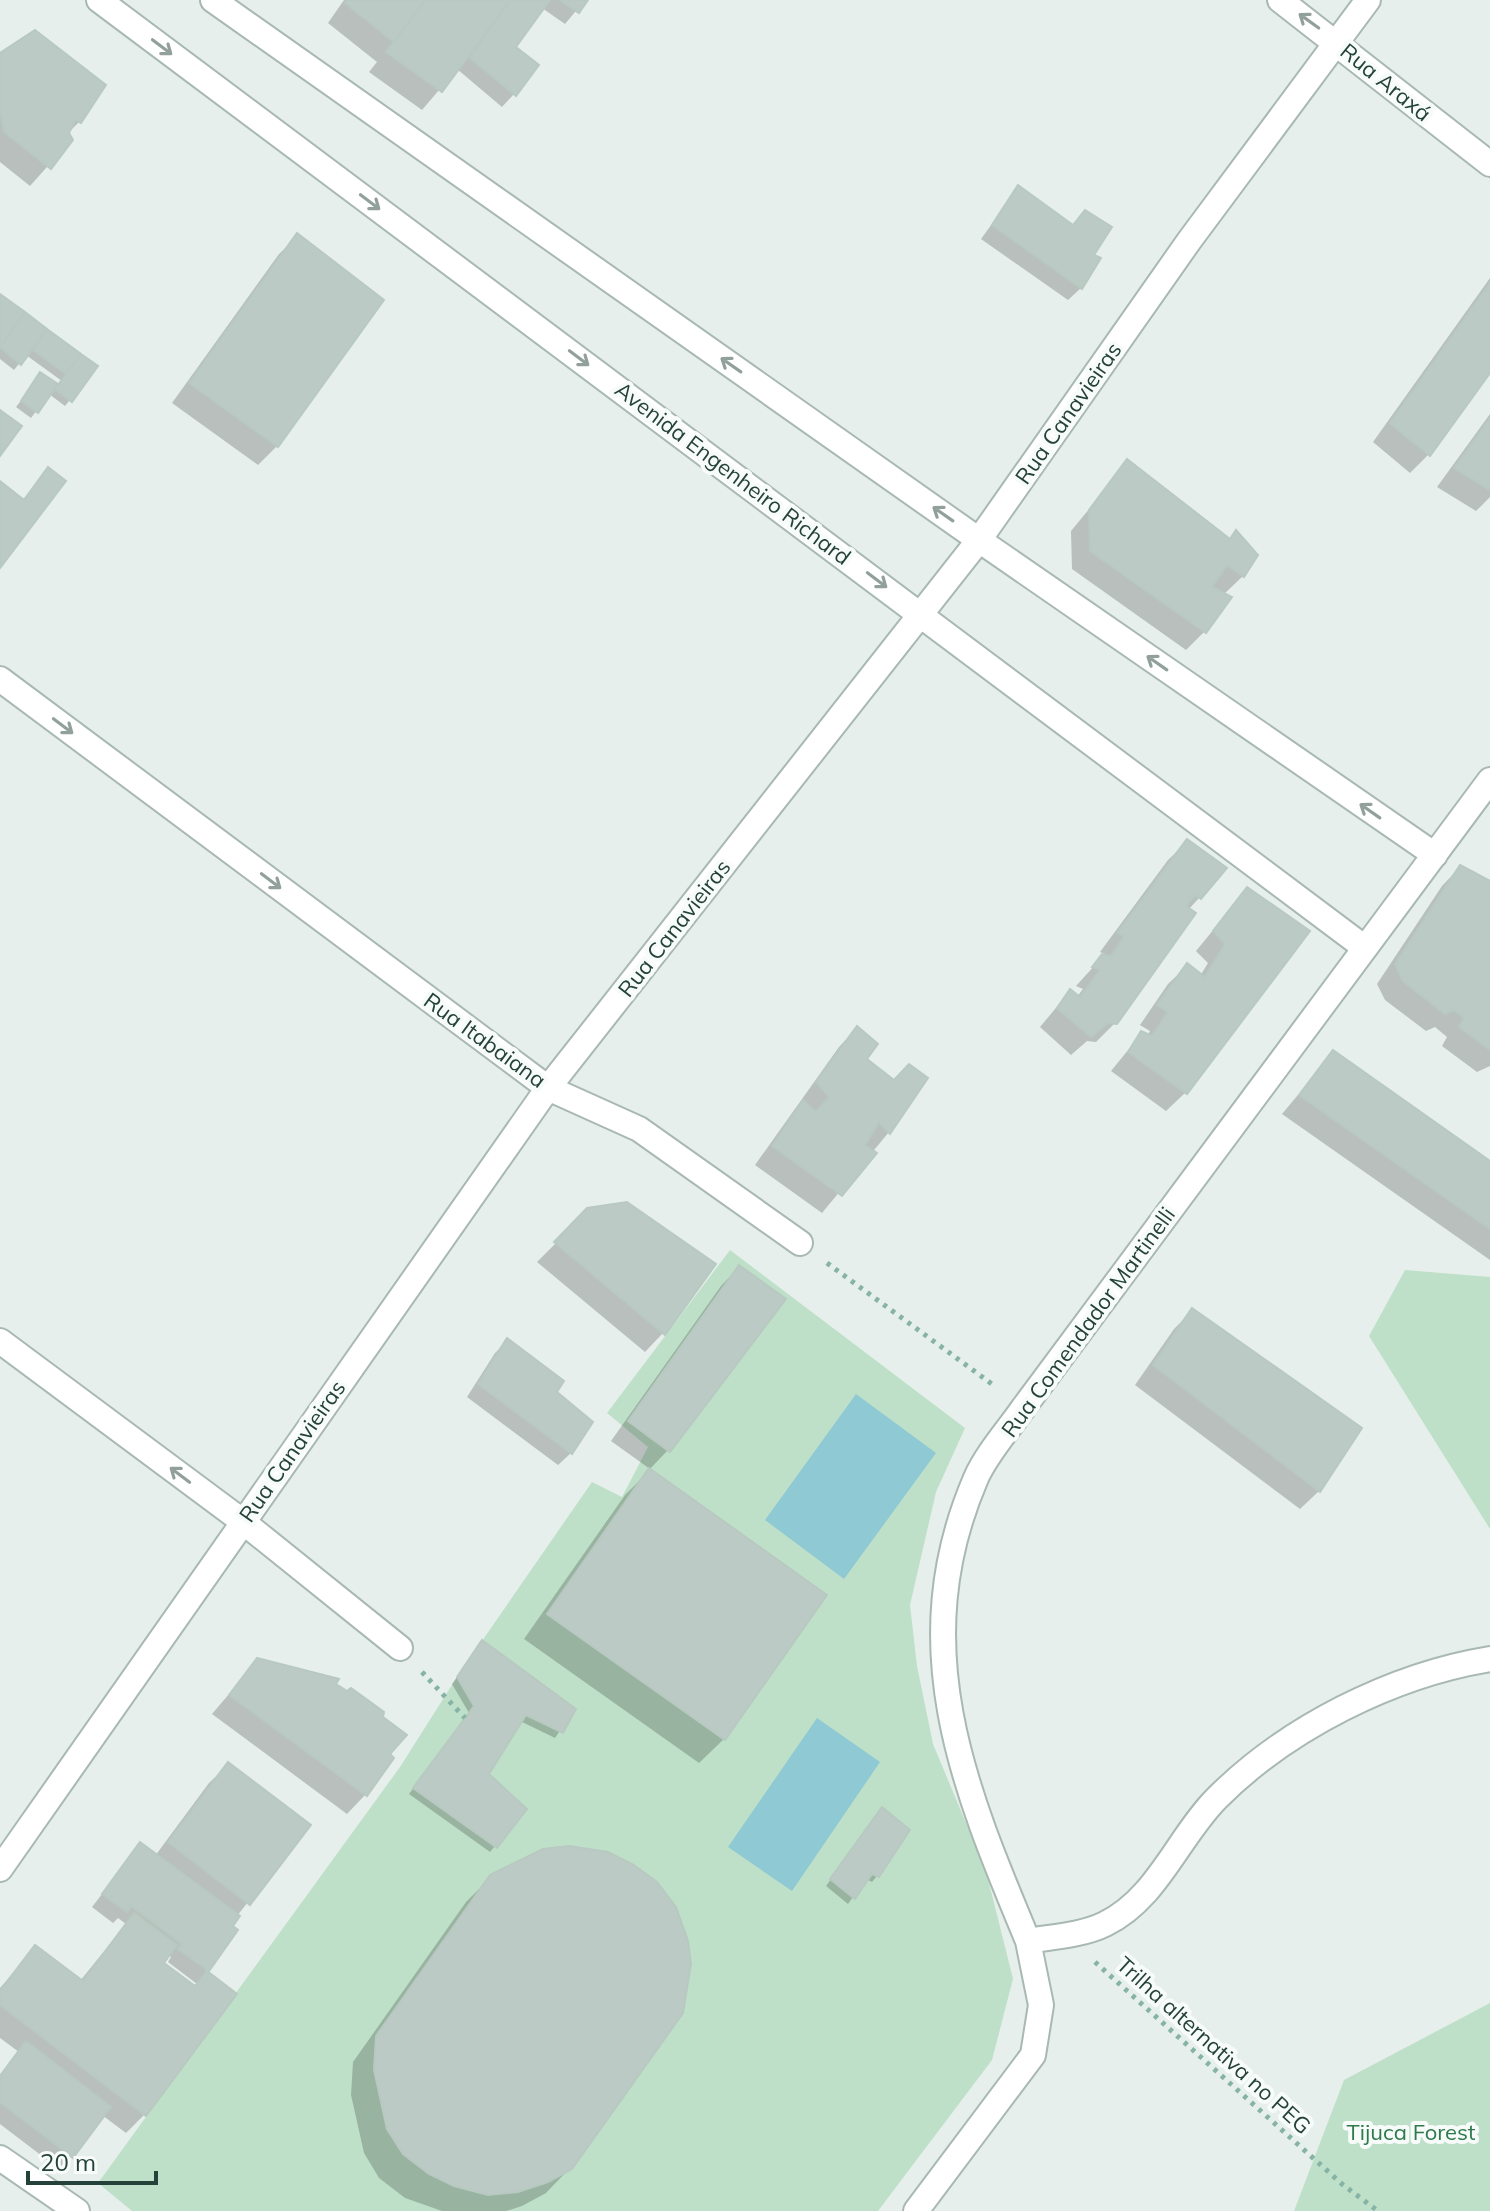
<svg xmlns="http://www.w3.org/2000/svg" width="1490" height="2211" viewBox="0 0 1490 2211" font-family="Mulish,sans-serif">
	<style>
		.green { fill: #bfe0c8 }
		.water { fill: #8ec9d4 }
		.shadow { fill: #0003; fill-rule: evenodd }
		.building { fill: #bbcac4; stroke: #b8c9c2; stroke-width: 2 }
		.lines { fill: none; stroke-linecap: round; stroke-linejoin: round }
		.minor-casing { stroke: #a8b8b2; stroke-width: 28 }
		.path { stroke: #86b3a5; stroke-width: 5; stroke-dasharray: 4 6; stroke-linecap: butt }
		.minor { stroke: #fff; stroke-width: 24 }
		.oneway { stroke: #92a09c }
		.labels { text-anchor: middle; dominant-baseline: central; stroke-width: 8; stroke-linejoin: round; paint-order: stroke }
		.street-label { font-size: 22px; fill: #24423a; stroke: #f7fbf9 }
		.park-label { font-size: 22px; fill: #2d7a4b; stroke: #f7fbf9 }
	</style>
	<rect width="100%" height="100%" fill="#e6efeb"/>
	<path class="green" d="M730 1250 965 1428 936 1492 910 1605 917 1666 933 1744 986 1871 1013 1979 992 2060 878 2211H132L98 2183 400 1767 457 1677 592 1482 622 1497 648 1447 607 1413Z
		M1405 1270 1490 1277V1529L1369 1336Z
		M1490 2003V2211H1294L1344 2080Z"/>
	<path class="water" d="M856 1394 936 1453 844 1579 765 1520Z
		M817 1718 880 1762 792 1891 728 1847Z"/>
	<path class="shadow" d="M344 0H585L565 24 542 8 513 48 514 94 502 107 457 69 422 110 369 72 377 62 328 23Z
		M0 56 79 122 67 134 71 140 30 186 0 162Z
		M1018 188 1091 255 1081 288 1068 300 981 239Z
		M298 236 277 446 258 465 172 403 279 254Z
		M1490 278V370L1429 454 1410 473 1373 442Z
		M0 296 96 367 65 406 49 394 31 418 16 407 41 375 58 386 62 381 26 355 14 370 0 359Z
		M1490 414V497L1476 511 1437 487Z
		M1128 462 1243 576 1223 595 1205 631 1186 650 1072 569 1071 531Z
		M48 469 0 564V484L22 501Z
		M1187 842 1200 897 1188 910 1115 1023 1096 1042 1087 1041 1071 1055 1040 1027 1070 991 1077 997 1083 989 1076 986 1105 954 1100 952 1168 860Z
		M1460 867 1490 884V1066L1477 1072 1442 1046 1447 1037 1435 1027 1426 1031 1385 1000 1377 984 1442 886Z
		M1247 889 1308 932 1185 1093 1166 1111 1111 1071 1142 1033 1147 1036 1150 1031 1140 1025 1168 984 1187 966 1200 976 1208 963 1196 951Z
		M857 1028 889 1132 822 1213 755 1165 839 1047Z
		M1333 1053 1490 1164V1260L1282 1114Z
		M573 1226 663 1333 645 1352 537 1262Z
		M739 1267 668 1450 650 1469 611 1441 721 1286Z
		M1192 1311 1319 1491 1300 1509 1135 1385 1174 1329Z
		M507 1341 554 1392 571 1453 558 1465 467 1397 495 1353Z
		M649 1471 724 1739 699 1763 524 1639 625 1495Z
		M482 1642 574 1710 555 1738 520 1721 487 1774 495 1846 490 1852 409 1794 469 1713 452 1684Z
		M258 1660 391 1758 365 1795 347 1814 212 1714Z
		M228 1765 308 1825 237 1916 205 1972 234 1994 144 2115 126 2133 102 2115 59 2169 0 2124V2075L19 2052 0 2038V1988L35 1948 80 1981 126 1924 118 1918 113 1923 92 1907 140 1845 155 1856 209 1783ZM167 1954 171 1957 168 1962 197 1984 193 1987 161 1963Z
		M876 1815 877 1876 872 1882 866 1879 848 1904 826 1886Z
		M491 1877 571 2167 546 2193 522 2206 506 2211H442L405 2198 379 2178 364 2153 351 2095 353 2062 466 1902Z"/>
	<path class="building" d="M347 0H425L394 42 345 3Z
		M425 0H510L442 92 386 52Z
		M510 0H550L516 47 539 65 516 96 470 58Z
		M560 0H588L579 13Z
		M35 30 106 85 81 123 75 120 69 133 73 140 51 169 4 132 0 111V53Z
		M1018 185 1073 225 1085 210 1112 227 1094 255 1101 258 1082 289 992 225Z
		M297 233 384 300 278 447 189 383Z
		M1490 283V373L1430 456 1390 423Z
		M0 294 25 312 0 347Z
		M25 312 47 329 21 365 0 347Z
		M47 329 81 354 66 374 33 350Z
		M81 354 98 366 72 402 55 389Z
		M40 372 58 384 38 413 21 401Z
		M0 410 22 426 0 456Z
		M1490 418V490L1454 468Z
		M1127 459 1230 539 1236 530 1258 555 1244 577 1227 565 1212 587 1232 597 1206 633 1090 551 1089 510Z
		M48 467 66 481 0 568V481L24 500Z
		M1187 839 1227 868 1201 899 1195 895 1186 906 1196 913 1117 1024 1108 1023 1091 1037 1057 1008 1070 989 1080 997 1100 970 1092 967 1102 954 1111 956 1124 936 1117 933Z
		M1460 865 1490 881V1050L1459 1027 1464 1018 1454 1010 1445 1014 1403 981 1395 964Z
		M1247 887 1310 931 1187 1094 1128 1052 1141 1031 1152 1036 1168 1012 1157 1005 1187 963 1205 977 1225 944 1213 931Z
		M857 1026 878 1044 867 1059 894 1080 909 1064 928 1078 890 1134 879 1122 865 1145 877 1153 842 1196 772 1146 803 1100 816 1112 829 1097 816 1082Z
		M1333 1050 1490 1161V1229L1299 1095Z
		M627 1202 716 1264 665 1335 554 1242 587 1208Z
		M739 1265 786 1299 670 1452 628 1421Z
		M1192 1308 1362 1428 1320 1492 1153 1365Z
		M507 1338 564 1381 557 1392 593 1422 572 1454 478 1384Z
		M649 1468 827 1595 725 1740 547 1614Z
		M482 1640 576 1709 563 1733 526 1715 489 1774 527 1809 497 1848 413 1788 474 1706 457 1677Z
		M257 1658 339 1679 336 1684 347 1691 351 1688 384 1712 383 1717 407 1735 390 1754 394 1758 367 1796 229 1695Z
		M228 1762 311 1825 250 1905 168 1842Z
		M882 1807 910 1830 879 1877 872 1874 855 1899 830 1879Z
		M140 1842 240 1916 233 1926 238 1930 209 1971 178 1949 182 1944 131 1906 127 1912 102 1894Z
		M569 1846 608 1852 634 1865 657 1882 676 1907 688 1941 691 1964 683 2013 572 2169 548 2182 518 2192 488 2195 454 2186 429 2174 403 2154 387 2129 374 2070 376 2036 490 1875 543 1849Z
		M134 1913 177 1945 164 1963 195 1986 207 1971 237 1994 146 2116 0 2005V1991L35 1945 83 1981Z
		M26 2041 111 2107 73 2158 0 2102V2076Z"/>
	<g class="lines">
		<defs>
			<path id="minor" d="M99 0 1365 948
				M213 0 979 540 1435 855
				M1280 0 1490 164
				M0 679 548 1088 639 1129 800 1243
				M0 1341 242 1521 400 1648
				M0 1869 548 1088 979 540 1189 241 1368 0
				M1028 1941C963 1786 904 1645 976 1478 987 1453 1009 1429 1024 1407L1490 780
				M0 2158 77 2211
				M916 2211 1033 2055 1041 2005 1028 1941C1052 1937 1083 1935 1105 1924 1157 1899 1178 1837 1217 1798 1287 1728 1392 1675 1490 1659"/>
		</defs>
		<use href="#minor" class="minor-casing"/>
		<path class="path" d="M827 1263 996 1387
			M422 1672 465 1718
			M1095 1962 1342 2184 1378 2211"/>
		<use href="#minor" class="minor"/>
	</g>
	<defs><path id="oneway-shaft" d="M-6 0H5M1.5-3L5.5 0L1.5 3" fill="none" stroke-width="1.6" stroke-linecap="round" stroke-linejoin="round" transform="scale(2)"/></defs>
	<g class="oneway">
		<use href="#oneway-shaft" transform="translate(1309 21) rotate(-144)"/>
		<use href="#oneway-shaft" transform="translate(162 47) rotate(37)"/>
		<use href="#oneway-shaft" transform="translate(370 202) rotate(37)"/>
		<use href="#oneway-shaft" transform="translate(579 358) rotate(37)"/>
		<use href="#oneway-shaft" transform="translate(731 365) rotate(-145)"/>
		<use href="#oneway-shaft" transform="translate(943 514) rotate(-145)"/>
		<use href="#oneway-shaft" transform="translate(877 580) rotate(37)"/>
		<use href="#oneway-shaft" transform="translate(1157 663) rotate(-145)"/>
		<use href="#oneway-shaft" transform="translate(63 726) rotate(37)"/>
		<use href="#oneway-shaft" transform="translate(1370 811) rotate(-145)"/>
		<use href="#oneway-shaft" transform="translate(271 881) rotate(37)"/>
		<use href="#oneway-shaft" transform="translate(180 1475) rotate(-143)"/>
	</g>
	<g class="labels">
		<g class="street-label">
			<text transform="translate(1386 82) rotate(39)">Rua Araxá</text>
			<text transform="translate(1068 413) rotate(-55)">Rua Canavieiras</text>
			<text transform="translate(733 473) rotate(37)">Avenida Engenheiro Richard</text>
			<text transform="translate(674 928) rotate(-52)">Rua Canavieiras</text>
			<text transform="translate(485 1040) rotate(36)">Rua Itabaiana</text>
			<text transform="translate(1088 1322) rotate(-54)">Rua Comendador Martinelli</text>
			<text transform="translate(292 1451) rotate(-55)">Rua Canavieiras</text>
			<text transform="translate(1214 2045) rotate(42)">Trilha alternativa no PEG</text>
		</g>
		<g class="park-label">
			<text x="1411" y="2132">Tijuca Forest</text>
		</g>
	</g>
	<path d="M28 2171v12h128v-12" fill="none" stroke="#24423a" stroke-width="4"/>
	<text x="40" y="2171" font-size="24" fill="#24423a" stroke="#f7fbf9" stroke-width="6" paint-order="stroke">20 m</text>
</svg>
